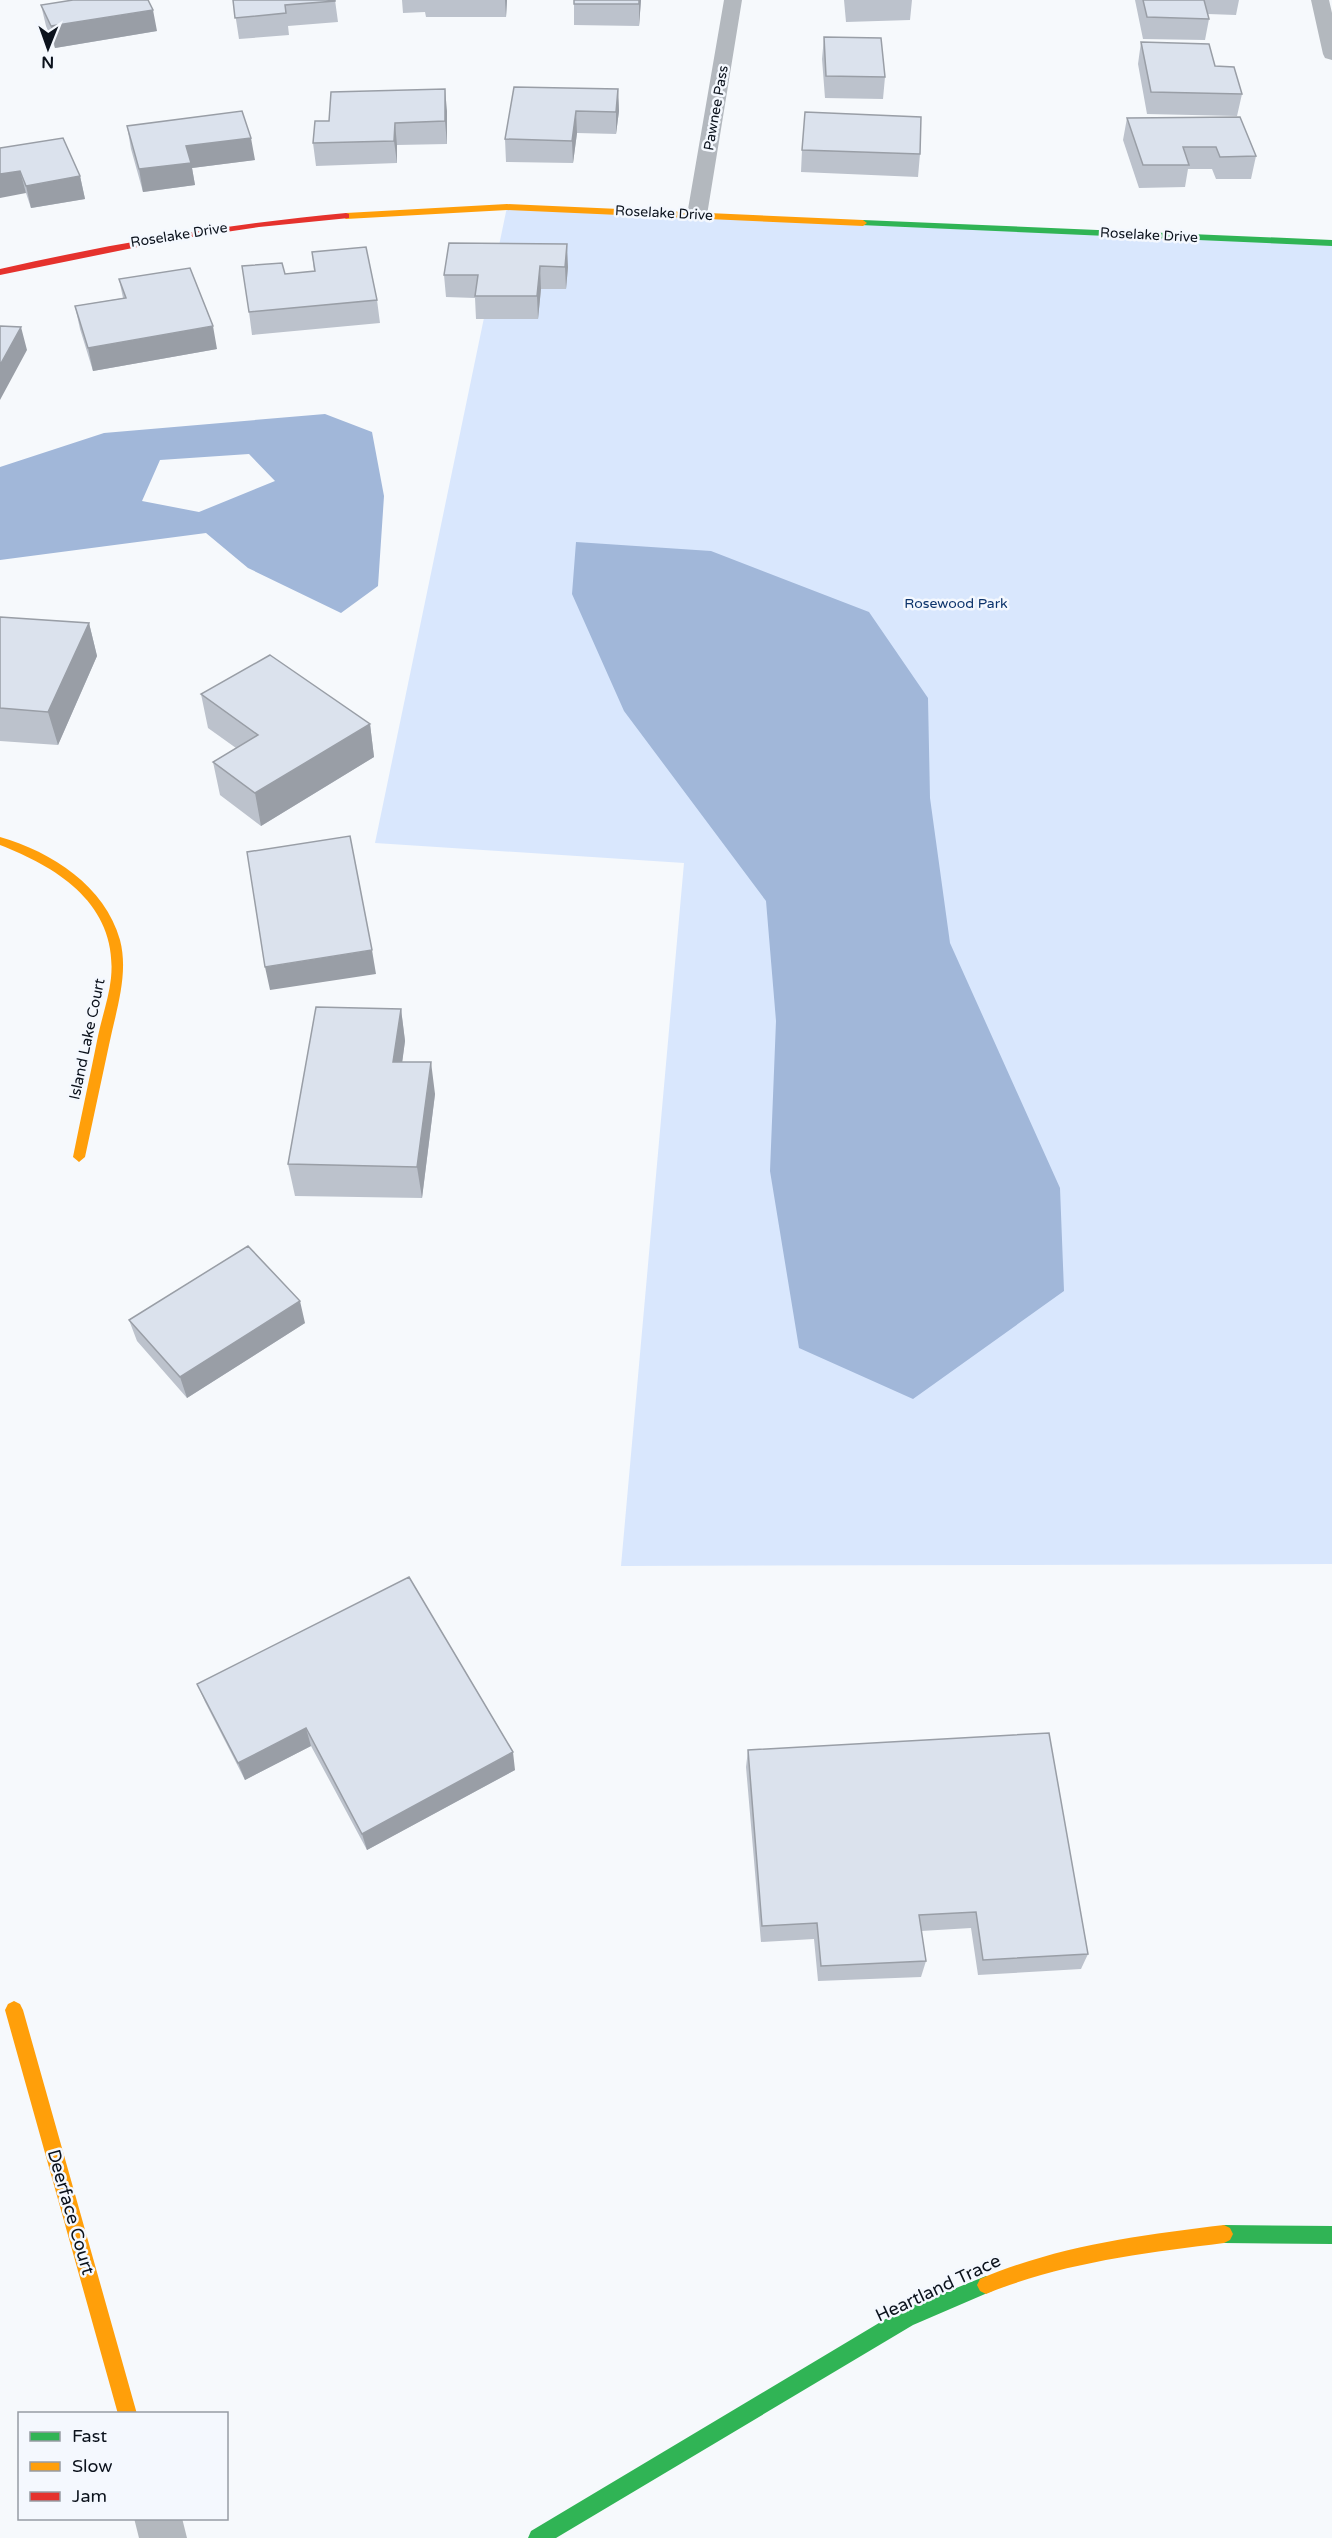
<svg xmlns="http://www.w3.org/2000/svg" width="1332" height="2538" viewBox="0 0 1332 2538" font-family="'Varela Round',sans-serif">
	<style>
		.green { fill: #d9e7fd }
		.water { fill: #a1b7d9; fill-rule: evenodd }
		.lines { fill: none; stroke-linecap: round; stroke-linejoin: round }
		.street { fill: #b3b8be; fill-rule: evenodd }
		.fast { fill: #30b455; fill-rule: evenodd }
		.slow { fill: #ff9f0a; fill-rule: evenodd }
		.jam { fill: #e5322d; fill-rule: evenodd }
		.wall { fill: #bcc2cc }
		.shaded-wall { fill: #999ea6 }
		.building { fill: #dbe2ed; stroke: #999ea6; stroke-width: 1.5 }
		.labels { text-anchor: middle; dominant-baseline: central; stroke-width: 5; stroke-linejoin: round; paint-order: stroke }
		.far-street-label { font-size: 14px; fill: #0b121c; stroke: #f4f8fe }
		.far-park-label { font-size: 14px; fill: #0d346c; stroke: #f4f8fe }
		.street-label { font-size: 15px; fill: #0b121c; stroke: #f4f8fe }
		.near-street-label { font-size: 18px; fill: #0b121c; stroke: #f4f8fe }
	</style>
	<rect width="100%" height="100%" fill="#f6f9fc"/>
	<path class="green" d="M507 207 1332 243V1564L621 1566 684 863 375 843Z"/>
	<path class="water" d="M325 414 372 432 384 496 378 586 341 613 248 568 206 533 0 560V467L104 433ZM249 454 275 481 199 512 142 501 160 460Z
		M576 542 711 551 869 612 928 698 930 798 950 943 1060 1188 1064 1291 913 1399 799 1348 770 1171 776 1021 766 901 624 711 572 594Z"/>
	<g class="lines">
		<path class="street" d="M724 0H742L707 215 704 219 697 221 690 219 687 215Z
			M1311 0H1329L1332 13V60L1325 58 1323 54Z
			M134 2518H182L187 2538H139Z"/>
		<path class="fast" d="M863 220 1332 240V246L860 225 859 223Z
			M1224 2225 1332 2226V2244L1224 2243 1218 2240 1215 2234 1218 2228Z
			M986 2276 992 2279 995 2285 992 2291 913 2325 556 2538H528L531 2531 899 2311Z"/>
		<path class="slow" d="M507 204 863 220 867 223 863 226 507 210 346 219 342 216 346 213Z
			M0 837C52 852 105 886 120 940 129 974 116 1011 109 1045 101 1082 93 1120 85 1157L79 1162 73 1157C81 1117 90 1076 98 1036 102 1017 109 997 111 978 118 905 59 868 0 845Z
			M14 2001 20 2004 23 2010 137 2414H118L5 2010 8 2004Z
			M1224 2225 1230 2228 1233 2234 1230 2240 1224 2243C1144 2253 1061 2263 986 2294L980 2291 977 2285 980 2279C1057 2246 1141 2235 1224 2225Z"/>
		<path class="jam" d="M346 213 349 214V218L259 227 172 240 0 275V269C114 243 229 224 346 213Z"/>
	</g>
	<path class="wall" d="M233 0H335L338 22 288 26 289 35 239 39Z
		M402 0H507L506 17H426L425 12 403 13Z
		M641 0 639 26 574 25V4Z
		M844 0H912L910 20 846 22Z
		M1135 0H1239L1236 15 1208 14 1209 19 1205 40 1143 39Z
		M41 5 157 31 55 48 46 26Z
		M824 37 885 77 883 99 825 98 822 59Z
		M1141 42 1215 66 1242 94 1237 116 1147 114 1138 64Z
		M618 89 619 111 616 134 577 133 573 163 506 162 505 139Z
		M447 111V144L397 145V163L316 166 313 143 329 121Z
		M1127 118 1256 156 1251 179H1216L1212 169H1188L1185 187 1139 188 1123 140Z
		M127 126 255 160 192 168 195 185 143 192 131 149Z
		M0 148 80 176 85 199 31 208 26 193Z
		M802 150 920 154 918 177 801 172Z
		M449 243 568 267 566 289H541L538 319H476L475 298 446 297 444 275Z
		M312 252 377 300 380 323 252 335 249 312 285 274 314 271Z
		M119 279 217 349 93 371 80 329 75 306 123 298Z
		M0 617 89 623 97 656 58 745 0 741Z
		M201 694 370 724 374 757 261 826 220 795 213 762 236 748 208 728Z
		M401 1009 405 1041 402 1062 435 1094 422 1198 295 1196 288 1164Z
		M129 1320 305 1323 187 1398 137 1341Z
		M197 1684 515 1770 367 1850 311 1746 245 1780 205 1702Z
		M748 1750 1088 1954 1081 1969 978 1975 971 1928 921 1931 926 1961 921 1977 818 1981 814 1939 761 1942 746 1767Z"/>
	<path class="shaded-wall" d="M505 0H507L506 17Z
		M639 0H641L639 26Z
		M153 10 157 31 55 48 51 26Z
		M445 89 447 111V144L445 121Z
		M618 89 619 111 616 134V112Z
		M576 111 577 133 573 163 572 141Z
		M395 123 397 145V163L394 141Z
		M251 138 255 160 192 168 195 185 143 192 139 169 186 146Z
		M20 171 26 193 0 198V174Z
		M80 176 85 199 31 208 26 186Z
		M567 244 568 267 566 289 565 267Z
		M540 266 541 289 538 319 537 296Z
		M213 326 217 349 93 371 88 348Z
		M21 327 27 350 0 400V365Z
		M89 623 97 656 58 745 48 712Z
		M370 724 374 757 261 826 255 793Z
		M372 950 376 974 270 990 265 967Z
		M401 1009 405 1041 398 1094 393 1062Z
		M431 1062 435 1094 422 1198 417 1167Z
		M300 1301 305 1323 187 1398 180 1377Z
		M306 1728 311 1746 245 1780 238 1763Z
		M513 1752 515 1770 367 1850 362 1834Z"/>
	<path class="building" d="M73 0H148L153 10 51 26 41 5Z
		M233 0H335V1L285 5 286 13 235 18Z
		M574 0H639V4H574Z
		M1143 0H1204L1209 19 1147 17Z
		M824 37 881 38 885 77 826 76Z
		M1141 42 1209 44 1215 66 1234 67 1242 94 1151 92Z
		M514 87 618 89 616 112 576 111 572 141 505 139Z
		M445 89V121L395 123 394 141 313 143 315 121H329L331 92Z
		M242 111 251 138 186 146 191 163 139 169 127 126Z
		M805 112 921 117 920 154 802 150Z
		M1240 117 1256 156 1220 157 1216 147H1183L1189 165H1143L1127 118Z
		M63 138 80 176 26 186 20 171 0 174V148Z
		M449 243 567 244 565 267 540 266 537 296H475L478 275H444Z
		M366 247 377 300 249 312 242 266 282 263 285 274 315 271 312 252Z
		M190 268 213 326 88 348 75 306 126 298 119 279Z
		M0 326 21 327 0 365Z
		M0 617 89 623 48 712 0 708Z
		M270 655 370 724 255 793 213 762 258 735 201 694Z
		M350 836 372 950 265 967 247 852Z
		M316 1007 401 1009 393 1062H431L417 1167 288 1164Z
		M248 1246 300 1301 180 1377 129 1320Z
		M409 1577 513 1752 362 1834 306 1728 238 1763 197 1684Z
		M1049 1733 1088 1954 983 1960 976 1912 919 1915 926 1961 821 1966 817 1923 762 1926 748 1750Z"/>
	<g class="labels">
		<g class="far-street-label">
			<text transform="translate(716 108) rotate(-80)">Pawnee Pass</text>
			<text transform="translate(664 213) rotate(3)">Roselake Drive</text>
			<text transform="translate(179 235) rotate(-9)">Roselake Drive</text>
			<text transform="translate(1149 235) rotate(3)">Roselake Drive</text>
		</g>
		<g class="far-park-label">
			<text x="956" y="603">Rosewood Park</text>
		</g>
		<g class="street-label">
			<text transform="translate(87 1039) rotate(-78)">Island Lake Court</text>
		</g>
		<g class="near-street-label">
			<text transform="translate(71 2212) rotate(74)">Deerface Court</text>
			<text transform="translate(938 2288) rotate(-25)">Heartland Trace</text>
		</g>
	</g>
	<rect x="18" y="2412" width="210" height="108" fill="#f4f8fe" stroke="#979ca4" stroke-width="1.5"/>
	<rect x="30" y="2432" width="30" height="9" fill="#30b455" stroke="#979ca4" stroke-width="1.5"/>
	<text x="72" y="2442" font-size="18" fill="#0b121c">Fast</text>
	<rect x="30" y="2462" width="30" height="9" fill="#ff9f0a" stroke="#979ca4" stroke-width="1.5"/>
	<text x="72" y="2472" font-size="18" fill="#0b121c">Slow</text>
	<rect x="30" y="2492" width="30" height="9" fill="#e5322d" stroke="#979ca4" stroke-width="1.5"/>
	<text x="72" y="2502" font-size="18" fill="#0b121c">Jam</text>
	<g transform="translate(48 48) rotate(181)" stroke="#f4f8fe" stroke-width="4.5" paint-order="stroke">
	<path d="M0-4.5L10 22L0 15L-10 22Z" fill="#0b121c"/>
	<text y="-9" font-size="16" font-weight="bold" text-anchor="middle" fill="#0b121c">N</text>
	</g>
</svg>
